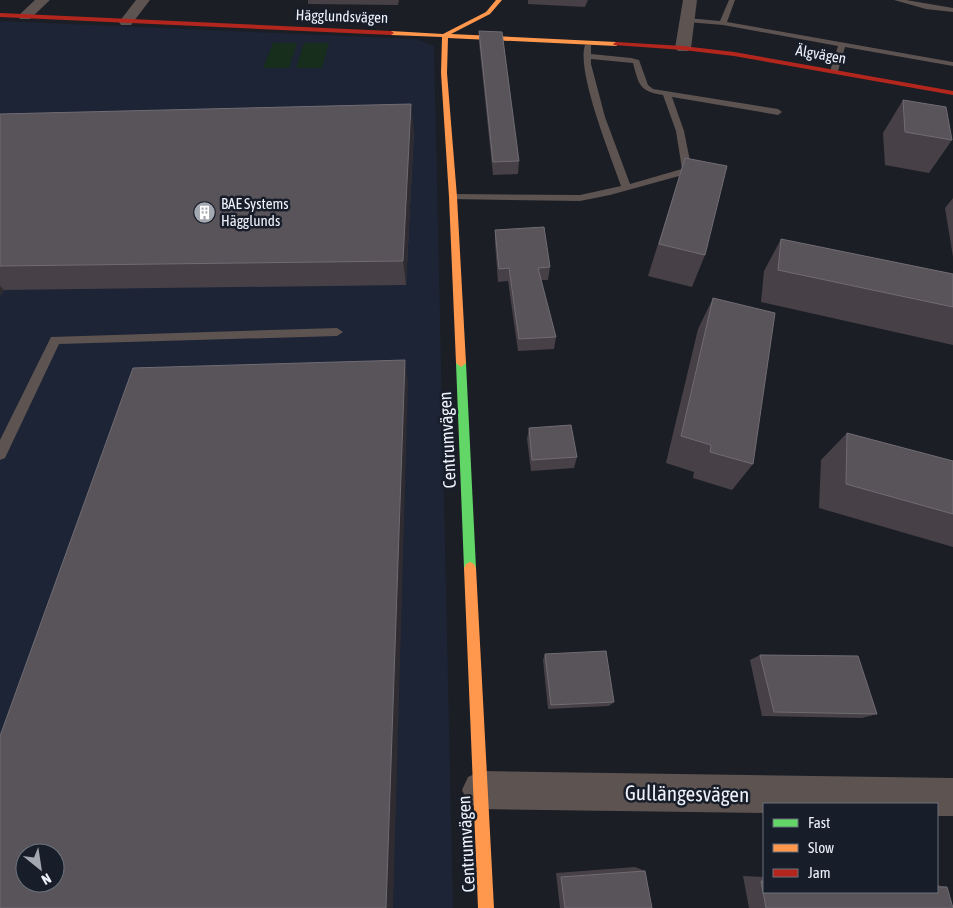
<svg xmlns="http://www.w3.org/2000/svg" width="953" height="908" viewBox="0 0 953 908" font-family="'Asap Condensed',sans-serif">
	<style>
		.built { fill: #1c2435; fill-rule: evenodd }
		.green { fill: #162e1b }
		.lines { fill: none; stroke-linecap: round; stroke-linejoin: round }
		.lane { fill: #5d5351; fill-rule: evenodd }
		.street { fill: #5d5351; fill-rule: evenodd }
		.fast { fill: #63d668; fill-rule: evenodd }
		.slow { fill: #ff974d; fill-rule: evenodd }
		.jam { fill: #b3261e; fill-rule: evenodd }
		.wall { fill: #474047 }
		.shaded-wall { fill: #2e2b31 }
		.building { fill: #59535a; stroke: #706c73; fill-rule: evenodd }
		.labels { text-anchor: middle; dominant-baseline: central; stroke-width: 5; stroke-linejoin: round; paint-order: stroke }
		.far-street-label { font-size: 15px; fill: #eef2fb; stroke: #171d29 }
		.far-poi-label { font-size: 15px; fill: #eef2fb; stroke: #171d29; text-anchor: start }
		.street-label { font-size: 18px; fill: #eef2fb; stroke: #171d29 }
		.near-street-label { font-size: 21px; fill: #eef2fb; stroke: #171d29 }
	</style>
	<rect width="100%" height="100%" fill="#1b1e25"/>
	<path class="built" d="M0 21 417 39 434 46 453 908H0ZM25 853H55V883H25Z"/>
	<path class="green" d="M273 43H297L289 68H263Z
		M304 43H329L322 68H296Z"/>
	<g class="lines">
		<path class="lane" d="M729 0H735L727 22 953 62V66L845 47 838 71 834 73 830 71 838 46 723 25 687 22 683 20 687 18 720 21Z
			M894 0H906L953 8V12L926 9Z
			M585 45H591V54L631 58 639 60 648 85 653 89 778 109 782 112 778 115 672 97 684 131 692 171 690 173 610 195 580 201 450 199V195L453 194 580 195 621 186C611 157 576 71 585 45ZM591 59 633 63C639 85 639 91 663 95L676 131 682 169 630 184 605 117 591 64Z
			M337 328 343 332 337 336 59 344 5 458 0 460V440L51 337Z"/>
		<path class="street" d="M35 0H50L30 19H20L18 16Z
			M136 0H150L131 25H121L119 22Z
			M683 0H697L691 48 688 51H678L675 48Z
			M481 771 953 778V816H937V804H764V813L481 809 468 803 462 790 468 777Z"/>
		<path class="fast" d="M461 359 466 363 476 568 474 572 470 574 466 572 464 568 456 363Z"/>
		<path class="slow" d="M496 0H502L490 14 451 34 616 42 619 44 616 46 448 38 447 73 457 197 466 363 461 367 456 363 449 197 441 73 442 37 391 35 388 33 391 31 443 34 486 12Z
			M470 562 474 564 476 568 494 908H478L464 568 466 564Z"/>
		<path class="jam" d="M0 13 391 31 394 33 391 35 0 17Z
			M616 42 683 46 734 52 953 91V95L734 56 683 50 614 45 613 44Z"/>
	</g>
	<path class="wall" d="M308 0H399L398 5 308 4Z
		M528 0H588L585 7 528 4Z
		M479 31 519 161 518 174 493 175 479 43Z
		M903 100 952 140 929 173 885 165 883 133Z
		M0 114 414 129 406 285 4 290 0 296Z
		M685 158 705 255 692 287 648 276Z
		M953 198V257L945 208Z
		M495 230 550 267 548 280H541L556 337 554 349 518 351 508 281 498 282 495 243Z
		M781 239 953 274V345L761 302 764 271Z
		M713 298 753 464 732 490 693 478 694 472 666 463 698 329Z
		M529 428 577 457 574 468 531 471 527 439Z
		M847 433 953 461V547L819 508 821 460Z
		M545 654 614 702 609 706 548 709 543 660Z
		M760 655 877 714 862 718 762 716 750 660Z
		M635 867 645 871 652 908H560L556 873Z
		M743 876 764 877V892H937V885L947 887 953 908H749Z"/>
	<path class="shaded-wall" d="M411 104 414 129 406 285 403 261Z
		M0 286 4 290 0 296Z
		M405 360 408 382 393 908H386Z"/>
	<path class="building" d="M479 31 502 32 519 161 493 162Z
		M903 100 946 107 952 140 905 132Z
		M411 104 403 261 0 266V114Z
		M685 158 727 166 705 255 659 244Z
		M544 227 550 267 538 268 556 337 519 339 509 268 499 269 495 230Z
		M781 239 953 274V307L778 270Z
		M713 298 775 313 753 464 710 452 711 445 681 436Z
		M405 360 386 908H0V736L133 368ZM25 853H55V883H25Z
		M571 425 577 457 532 460 529 428Z
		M847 433 953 461V514L846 484Z
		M606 651 614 702 551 705 545 654Z
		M760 655 858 656 877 714 774 712Z
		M645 871 652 908H565L561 877Z
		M761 881H764V892H937V887H947L953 908H766Z"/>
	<defs>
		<symbol id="building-disc" viewBox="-11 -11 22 22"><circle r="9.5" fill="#a4a8b0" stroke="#171d29"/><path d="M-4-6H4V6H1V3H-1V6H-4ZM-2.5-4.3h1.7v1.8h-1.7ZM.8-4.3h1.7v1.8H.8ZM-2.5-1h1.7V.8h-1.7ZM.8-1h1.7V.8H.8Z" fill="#fff"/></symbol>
	</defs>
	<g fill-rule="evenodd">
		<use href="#building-disc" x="192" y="200" width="25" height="25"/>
	</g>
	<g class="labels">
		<g class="far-street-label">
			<text transform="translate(342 16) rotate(2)">Hägglundsvägen</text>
			<text transform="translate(821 54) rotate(10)">Älgvägen</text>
		</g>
		<g class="far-poi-label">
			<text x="221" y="203">BAE Systems<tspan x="221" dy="17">Hägglunds</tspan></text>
		</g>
		<g class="street-label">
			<text transform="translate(447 440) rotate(-93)">Centrumvägen</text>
			<text transform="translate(466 844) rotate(-93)">Centrumvägen</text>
		</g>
		<g class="near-street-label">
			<text transform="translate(687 793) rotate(1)">Gullängesvägen</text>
		</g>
	</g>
	<rect x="763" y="803" width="175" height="90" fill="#171d29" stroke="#6d727d"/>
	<rect x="773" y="819" width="25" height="8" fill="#63d668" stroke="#6d727d"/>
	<text x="808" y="828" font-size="15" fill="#eef2fb">Fast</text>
	<rect x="773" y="844" width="25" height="8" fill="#ff974d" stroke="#6d727d"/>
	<text x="808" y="853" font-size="15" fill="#eef2fb">Slow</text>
	<rect x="773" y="869" width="25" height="8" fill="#b3261e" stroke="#6d727d"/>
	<text x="808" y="878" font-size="15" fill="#eef2fb">Jam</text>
	<g transform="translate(40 868) rotate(150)"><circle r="24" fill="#171d29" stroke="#6d727d"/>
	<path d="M0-4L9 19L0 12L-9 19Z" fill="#a4a8b0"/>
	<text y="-8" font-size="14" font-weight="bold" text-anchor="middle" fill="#eef2fb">N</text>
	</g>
</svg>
